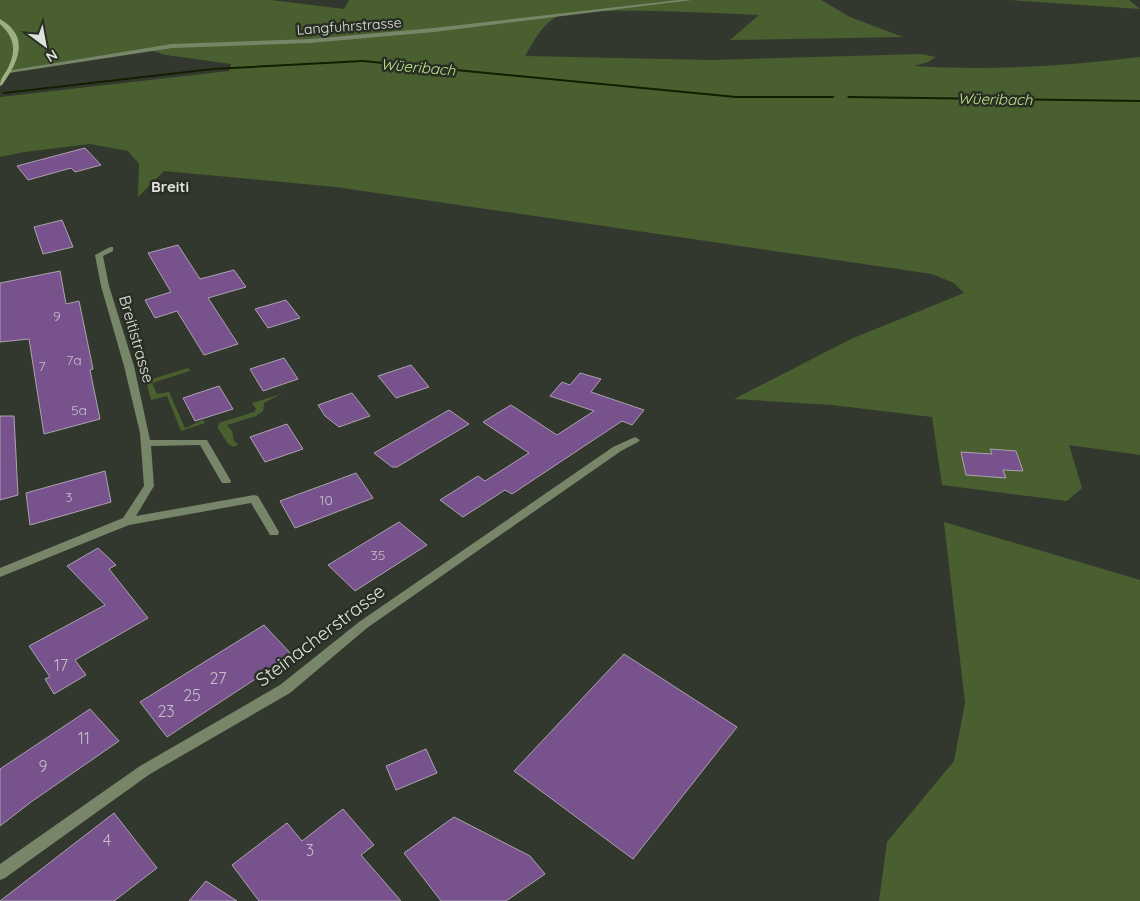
<svg xmlns="http://www.w3.org/2000/svg" width="1140" height="901" viewBox="0 0 1140 901" font-family="Quicksand,sans-serif">
	<style>
		.green { fill: #4a5f2f }
		.lines { fill: none; stroke-linecap: round; stroke-linejoin: round }
		.stream { fill: #111e00; fill-rule: evenodd }
		.building { fill: #77528c; stroke: #aba3af }
		.street { fill: #778568; fill-rule: evenodd }
		.secondary { fill: #9bb183; fill-rule: evenodd }
		.labels { text-anchor: middle; dominant-baseline: central; stroke-width: 5; stroke-linejoin: round; paint-order: stroke }
		.far-street-label { font-size: 14px; fill: #dee2db; stroke: #292e24 }
		.number-label { font-size: 14px; fill: #c4bec7 }
		.far-water-label { font-size: 15px; font-style: italic; fill: #bde789; stroke: #292e24 }
		.far-neighbourhood-label { font-size: 15px; font-weight: bold; fill: #dee2db; stroke: #292e24 }
		.street-label { font-size: 16px; fill: #dee2db; stroke: #292e24 }
		.near-number-label { font-size: 16px; fill: #c4bec7 }
		.near-street-label { font-size: 19px; fill: #dee2db; stroke: #292e24 }
	</style>
	<rect width="100%" height="100%" fill="#33382e"/>
	<path class="green" d="M0 0H271L344 9 349 0H821L850 17 903 37 730 40 759 15C726 14 576 5 556 17 541 26 533 42 525 56L711 60 921 54 936 57 928 62 914 66C990 71 1065 66 1140 57V455L1069 445 1082 488 1067 501 942 485 932 417 832 405 734 399 851 339 964 293 954 283 932 274 336 187 164 171 138 197 139 164 128 151 90 144 24 152 0 157V97L229 71 231 64 166 55 150 50 10 71 0 84Z
		M1009 0H1129L1140 9Z
		M188 368 190 371 152 383 157 394 169 392 185 428 203 420 205 423 181 431 167 396 151 400 146 381Z
		M281 394 264 403 263 411 256 416 227 425 232 431 234 441 238 444 234 447 228 444 218 428 219 423 254 412 256 409 252 403Z
		M944 522 1140 580V901H879L887 842 954 761 965 703Z"/>
	<g class="lines">
		<path class="stream" d="M363 60 736 96H833L835 97 833 98H736L363 62 213 70 4 94 2 93 4 92 213 68Z
			M848 96 1140 100V102L849 98 847 97Z"/>
	</g>
	<path class="building" d="M85 148 101 165 75 172 71 168 28 180 17 166Z
		M62 220 73 247 43 254 34 227Z
		M178 245 200 279 234 270 246 287 208 298 238 344 204 355 177 311 155 318 145 300 171 292 148 253Z
		M60 271 66 304 79 301 93 369 90 370 100 419 44 434 29 339 0 342V283Z
		M286 300 300 318 268 328 255 309Z
		M284 358 298 379 263 391 250 369Z
		M411 365 429 387 396 398 378 376Z
		M580 373 601 379 591 392 644 410 632 425 622 421 512 494 505 490 463 517 440 500 478 476 485 481 529 453 483 422 511 405 557 435 594 411 550 396 562 382 570 385Z
		M219 386 233 409 195 421 183 398Z
		M352 393 370 416 339 427 325 416 318 405Z
		M449 410 469 424 397 467H392L374 453Z
		M0 416H14L18 495 0 500Z
		M287 424 303 449 265 462 250 437Z
		M990 449 1016 451 1023 471 1003 470 1006 478 966 475 961 452 992 454Z
		M105 471 111 502 30 525 26 493Z
		M356 473 373 498 295 528 280 501Z
		M399 522 427 545 355 591 328 565Z
		M98 548 116 565 109 569 148 618 75 660 86 675 54 694 45 679 50 677 29 646 105 605 67 566Z
		M264 625 292 655 167 737 140 702Z
		M624 654 737 727 633 859 514 771Z
		M90 709 119 741 31 802 0 826V769Z
		M426 749 437 773 396 790 386 766Z
		M343 809 374 845 361 855 401 901H259L232 865 287 823 302 841Z
		M114 813 157 868 114 901H0Z
		M454 817 530 856 545 874 506 901H441L404 853Z
		M206 881 237 901H189Z"/>
	<g class="lines">
		<path class="street" d="M678 0H692L434 32 310 43 172 48 9 73 6 71 172 44 310 39 434 28Z
			M110 247H113V251L103 256 109 286 134 366 150 440H207L231 481 230 483H222L200 445 151 446 154 486 136 516 254 495 258 496 279 532 278 535H270L251 503 129 525 0 577V568L123 518 144 486 140 433 124 366 101 286 95 255Z
			M635 437 640 440 638 442 621 451 367 628 290 693 150 774 5 878 0 880V864L140 766 280 685 359 622 613 447Z"/>
		<path class="secondary" d="M0 19C31 37 18 63 2 85L0 86C0 78 5 74 8 68 17 50 14 37 0 24Z"/>
	</g>
	<g class="labels">
		<g class="far-street-label">
			<text transform="translate(349 26) rotate(-4)">Langfuhrstrasse</text>
		</g>
		<g class="number-label">
			<text x="57" y="316">9</text>
			<text x="74" y="360">7a</text>
			<text x="42" y="366">7</text>
			<text x="79" y="410">5a</text>
			<text x="69" y="497">3</text>
			<text x="326" y="500">10</text>
			<text x="378" y="555">35</text>
		</g>
		<g class="far-water-label">
			<text transform="translate(418 67) rotate(5)">Wüeribach</text>
			<text transform="translate(995 99) rotate(1)">Wüeribach</text>
		</g>
		<g class="far-neighbourhood-label">
			<text x="170" y="186">Breiti</text>
		</g>
		<g class="street-label">
			<text transform="translate(137 339) rotate(74)">Breitistrasse</text>
		</g>
		<g class="near-number-label">
			<text x="61" y="665">17</text>
			<text x="218" y="678">27</text>
			<text x="192" y="695">25</text>
			<text x="166" y="711">23</text>
			<text x="84" y="738">11</text>
			<text x="43" y="766">9</text>
			<text x="107" y="840">4</text>
			<text x="310" y="850">3</text>
		</g>
		<g class="near-street-label">
			<text transform="translate(320 635) rotate(-37)">Steinacherstrasse</text>
		</g>
	</g>
	<g transform="translate(45 45) rotate(148)" stroke="#292e24" stroke-width="4" paint-order="stroke">
	<path d="M0-4L9 19L0 12L-9 19Z" fill="#dee2db"/>
	<text y="-8" font-size="14" font-weight="bold" text-anchor="middle" fill="#dee2db">N</text>
	</g>
</svg>
